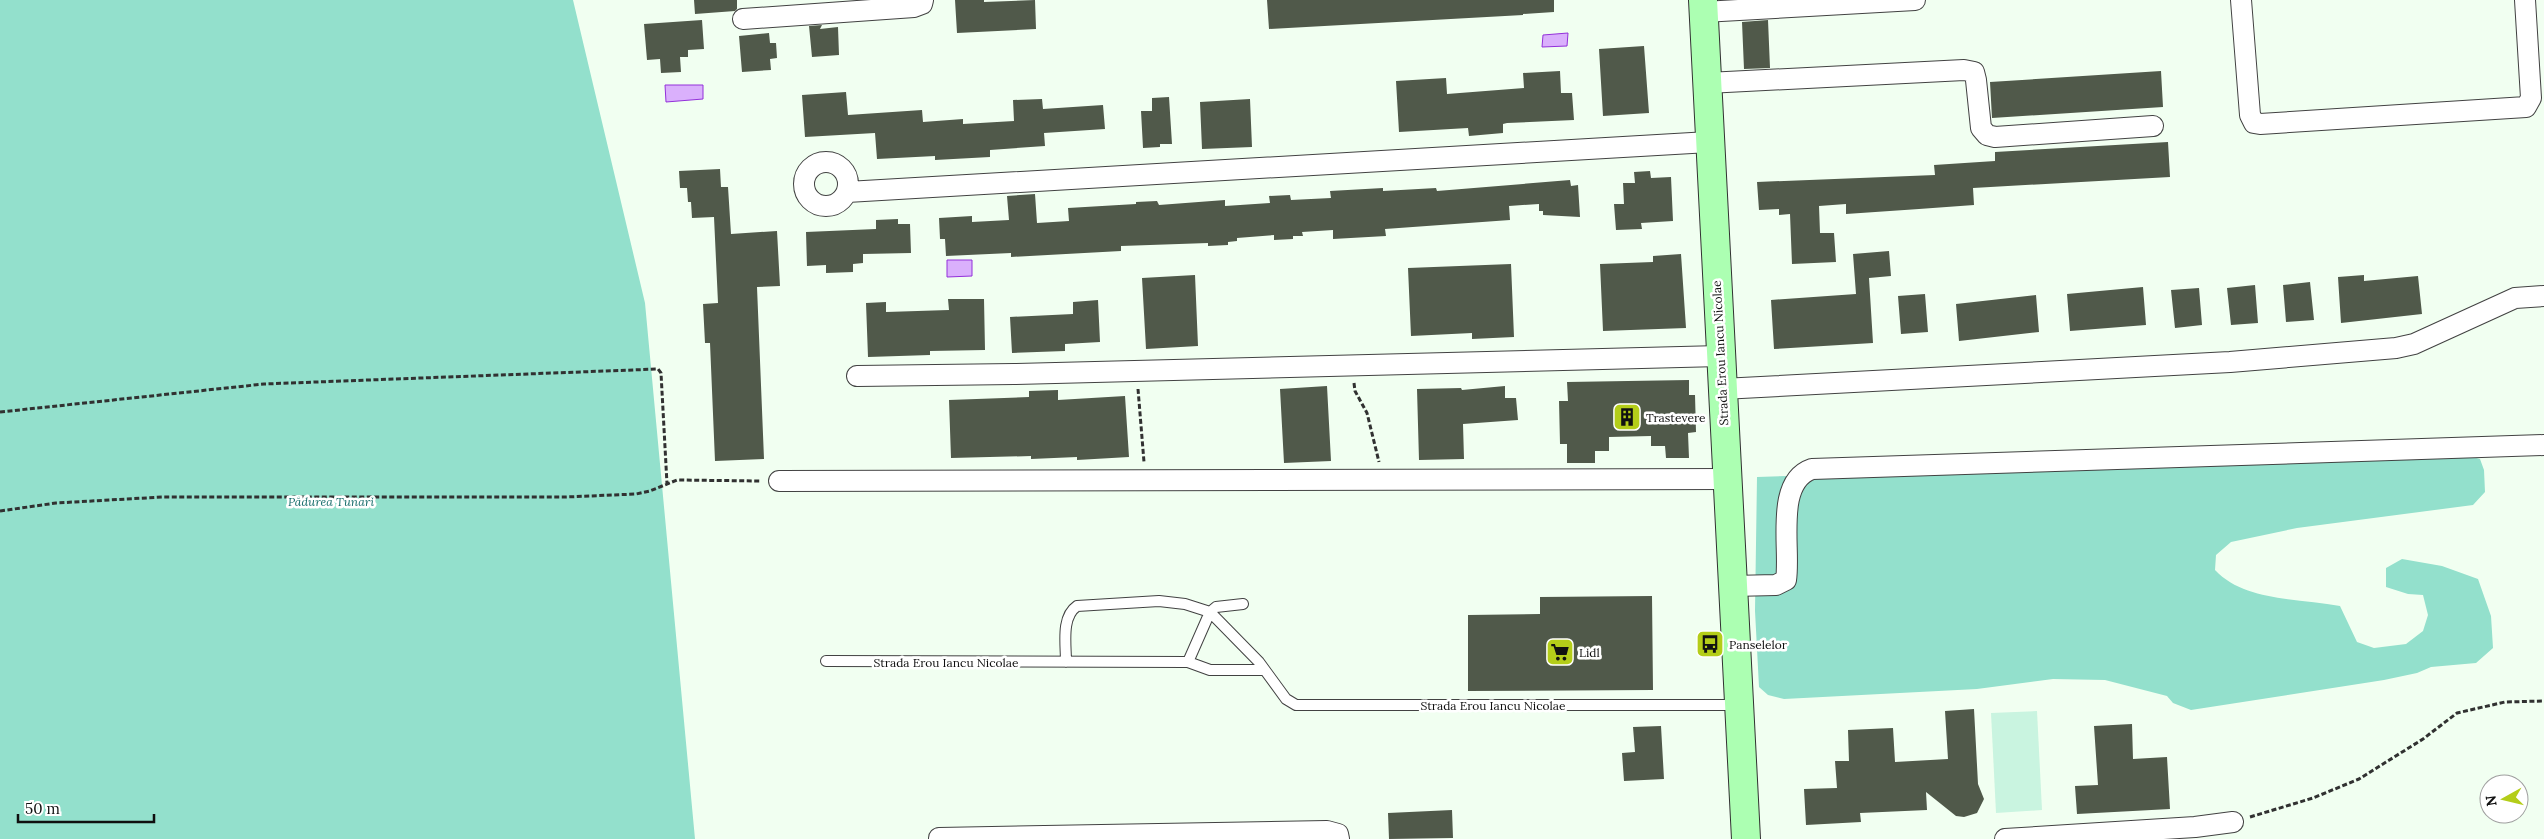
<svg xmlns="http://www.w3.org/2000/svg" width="2544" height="839" viewBox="0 0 2544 839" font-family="Lora,serif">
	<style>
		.forest { fill: #93e0cc }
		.pitch { fill: #c9f4e0 }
		.water { fill: #dab0fc; stroke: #9330da }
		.building { fill: #50594a }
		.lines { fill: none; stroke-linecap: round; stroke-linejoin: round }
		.lane-casing { stroke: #424242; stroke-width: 12 }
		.street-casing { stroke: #424242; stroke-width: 22 }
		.secondary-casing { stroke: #313131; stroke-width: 30 }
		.path { stroke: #313131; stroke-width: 3; stroke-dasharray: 5 2.5; stroke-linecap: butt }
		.lane { stroke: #fff; stroke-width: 10 }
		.street { stroke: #fff; stroke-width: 20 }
		.secondary { stroke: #acffb2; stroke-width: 28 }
		.labels { text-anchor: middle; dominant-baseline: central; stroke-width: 5; stroke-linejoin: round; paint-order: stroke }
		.street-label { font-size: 12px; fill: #0f0f0f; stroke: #fff }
		.poi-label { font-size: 12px; fill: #0f0f0f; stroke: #fff; text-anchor: start }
		.park-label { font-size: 12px; font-style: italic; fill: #186e6c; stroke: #fff }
	</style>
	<rect width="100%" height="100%" fill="#f1fff1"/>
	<path class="forest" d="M0 0H573L645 303 695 839H0Z
		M2466 455 2480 459 2484 470 2485 492 2473 505 2297 528 2231 542 2216 555 2215 570C2245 602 2299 598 2340 606L2357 642 2374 648 2406 644 2423 631 2428 615 2423 595 2408 594 2386 587V568L2402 559 2442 566 2478 579 2491 616 2493 648 2476 663 2431 667 2417 673 2384 680 2191 710 2173 703 2167 696 2105 680 2053 679 1977 689 1784 699 1768 695 1759 687 1755 611 1757 477Z"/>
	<path class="pitch" d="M2037 711 2042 810 1996 813 1991 713Z"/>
	<path class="water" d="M1568 33 1567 46 1542 47 1543 35Z
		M665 85H703V99L666 102Z
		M947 260H972V276L947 277Z"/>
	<path class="building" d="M694 0H737V9L735 11 695 14Z
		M955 0H984V2L1035 0 1036 29 957 33Z
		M1267 0H1554V12L1523 14V15L1269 29Z
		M702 20 704 49 688 50V57H680L681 72 661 73 660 59 647 60 644 24Z
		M1768 20 1770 68 1744 69 1742 22Z
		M822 25 820 29 838 27 839 55 812 57 809 26Z
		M769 33 770 43H776L777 58 770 59 771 70 742 72 739 36Z
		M1644 46 1649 113 1603 116 1599 49Z
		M1560 71 1561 93H1572L1574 120 1507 123 1503 124V133L1469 136 1468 128 1399 132 1396 81 1446 78 1447 94 1524 88 1523 73Z
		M2161 71 2163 107 1992 118 1990 82Z
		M846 92 848 115 922 110 923 122 963 119V124L1014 121 1013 100 1042 99 1043 109 1103 105 1105 129 1044 133 1045 146 990 150V157L935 160V156L877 159 875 133 805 137 802 95Z
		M1169 97 1172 144H1160V147L1143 148 1141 111H1152V98Z
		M1250 99 1252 147 1202 149 1200 102Z
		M2168 142 2170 177 1973 188 1974 205 1919 209 1846 214V204L1819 206 1820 233H1834L1836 262 1792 264 1790 214 1779 215V209L1759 210 1757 182 1935 175 1934 165 1995 161V152Z
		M720 169 721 187H728L731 234 777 231 780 286 757 287 764 459 715 461 710 343H705L703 304 718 303 714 217 692 218 691 202H688L687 188H680L679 171Z
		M1650 171 1651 178 1671 177 1673 221 1641 223 1642 229 1616 230 1614 204H1624L1623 183H1635L1634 172Z
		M1570 180 1571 186 1578 185 1580 217 1543 215V211H1539V204L1509 206 1510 220 1385 229 1386 236 1333 239V230L1302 232 1303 236H1293V239L1274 240V235L1237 238V241L1228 242V245L1208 246V243L1121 246V251L1011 257V253L946 256 945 239H940L939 218 972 216V222L1009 220 1007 196 1035 194 1037 223 1069 221 1068 208 1136 204V202L1157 201 1159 205 1225 200V206L1270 203 1269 196 1290 195 1291 200 1331 198 1330 191 1383 188V191L1436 188 1437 191Z
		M898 219V224H910L911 253 863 254V263L853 264V272L826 273V265L807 266 806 232 876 229V220Z
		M1889 251 1891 276 1869 278 1873 343 1774 349 1771 300 1856 294 1853 254Z
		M1681 254 1686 328 1603 331 1600 264 1653 262V256Z
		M1511 264 1514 337 1472 339V333L1411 336 1408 268Z
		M1195 275 1198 346 1146 349 1142 278Z
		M2364 275V281L2418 276 2422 314 2341 323 2338 277Z
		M2310 282 2314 320 2286 322 2283 285Z
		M2255 285 2258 323 2231 325 2227 288Z
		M2143 287 2146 325 2070 331 2067 294Z
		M2199 288 2202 325 2175 328 2171 290Z
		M1925 294 1928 332 1901 334 1898 296Z
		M2036 295 2039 332 1959 341 1956 304Z
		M948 299H984L985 350 930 351V355L868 357 866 303 886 302V312L949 310Z
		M1098 300 1100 342 1065 344V351L1012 353 1010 317 1073 314V302Z
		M1689 380V395H1695L1696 432 1688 433 1689 458H1666L1665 446H1651V436L1609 437V451H1595V463H1567V444H1560L1559 401H1568L1567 382Z
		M1327 386 1331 461 1284 463 1280 389Z
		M1505 386V398H1516L1518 420 1463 424 1464 459 1419 460 1417 389 1461 388 1462 390Z
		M1058 390V400L1125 396 1129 457 1077 460V457L1031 459V456L951 458 949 400 1029 397V391Z
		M1652 596 1653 690 1468 691V615L1540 614V597Z
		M1974 709 1978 784 1984 799 1977 813 1964 817 1956 816 1926 792 1927 810 1860 813 1861 822 1806 825 1804 789 1837 788 1835 761H1849L1848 730 1893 728 1895 762 1948 759 1945 711Z
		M2132 724 2133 759 2167 757 2170 809 2077 814 2075 786 2098 785 2094 726Z
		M1661 726 1664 779 1624 781 1622 753 1635 752 1633 727Z
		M1452 810 1453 838 1389 839 1388 813Z"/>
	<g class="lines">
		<defs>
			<path id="lane" d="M826 661 1188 662 1210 670H1264
				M1066 662C1066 644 1061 617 1077 606L1159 601 1185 604 1210 612 1259 662 1286 699 1296 705H1738
				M1188 662 1210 612 1216 607 1243 604"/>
			<path id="street" d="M2241 0 2250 115 2254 123 2260 124 2526 107 2531 98 2525 0
				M1703 12 1915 0
				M743 19 914 7 922 4 923 0
				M1707 83 1964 70 1974 72 1976 80 1981 128 1987 135 1995 137 2153 126
				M804 184a22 22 0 1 1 44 0a22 22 0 1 1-44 0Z
				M847 192 1709 142
				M857 376 1014 374 1720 356
				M1722 389 2230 362 2396 348 2414 344 2515 298 2544 296
				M779 481 1727 479
				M1732 586 1776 585 1786 580C1791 549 1774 482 1812 469L2544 445
				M939 838 1327 831 1338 834 1339 839
				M2005 839 2195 827 2233 822"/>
			<path id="secondary" d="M1703 0 1746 839"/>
		</defs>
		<use href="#lane" class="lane-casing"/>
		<use href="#street" class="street-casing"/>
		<use href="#secondary" class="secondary-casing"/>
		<path class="path" d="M1354 383 1355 391 1367 413 1379 462
			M1138 389 1144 462
			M0 412 264 384 658 369 661 373 667 484
			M0 511 56 503 163 497H566L636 494 650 491 677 480 761 481
			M2250 817 2313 798 2359 779 2423 739 2457 713 2505 702 2544 701"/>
		<use href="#lane" class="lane"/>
		<use href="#street" class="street"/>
		<use href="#secondary" class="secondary"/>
	</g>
	<defs>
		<symbol id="building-square" viewBox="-11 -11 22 22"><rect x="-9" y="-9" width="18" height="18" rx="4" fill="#b4cd19" stroke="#fff"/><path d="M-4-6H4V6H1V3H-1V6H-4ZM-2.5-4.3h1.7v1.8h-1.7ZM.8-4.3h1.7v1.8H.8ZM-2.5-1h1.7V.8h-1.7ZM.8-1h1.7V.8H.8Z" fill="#111"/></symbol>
		<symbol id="bus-square" viewBox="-11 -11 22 22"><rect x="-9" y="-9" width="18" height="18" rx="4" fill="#b4cd19" stroke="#fff"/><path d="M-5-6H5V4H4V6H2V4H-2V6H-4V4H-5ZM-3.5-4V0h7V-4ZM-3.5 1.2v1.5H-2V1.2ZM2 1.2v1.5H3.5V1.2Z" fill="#111"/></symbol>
		<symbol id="supermarket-square" viewBox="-11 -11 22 22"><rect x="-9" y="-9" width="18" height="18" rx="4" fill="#b4cd19" stroke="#fff"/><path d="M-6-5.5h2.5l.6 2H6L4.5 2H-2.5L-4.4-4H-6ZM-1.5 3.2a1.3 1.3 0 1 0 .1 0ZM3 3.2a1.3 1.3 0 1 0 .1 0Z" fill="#111"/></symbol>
	</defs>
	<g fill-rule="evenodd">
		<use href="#building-square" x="1611" y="401" width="32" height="32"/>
		<use href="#bus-square" x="1694" y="628" width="32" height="32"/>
		<use href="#supermarket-square" x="1544" y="636" width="32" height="32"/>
	</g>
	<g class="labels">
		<g class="street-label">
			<text transform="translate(1720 353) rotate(-93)">Strada Erou Iancu Nicolae</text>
			<text x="946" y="662">Strada Erou Iancu Nicolae</text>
			<text x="1493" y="705">Strada Erou Iancu Nicolae</text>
		</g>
		<g class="poi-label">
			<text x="1646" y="417">Trastevere</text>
			<text x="1729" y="644">Panselelor</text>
			<text x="1579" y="652">Lidl</text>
		</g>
		<g class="park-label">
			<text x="331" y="501">Pădurea Tunari</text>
		</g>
	</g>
	<g transform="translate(2504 799) rotate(262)"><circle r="24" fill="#ffffff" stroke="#9f9f9f"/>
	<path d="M0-4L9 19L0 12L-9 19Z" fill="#b4cd19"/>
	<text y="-8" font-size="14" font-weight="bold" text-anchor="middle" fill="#0f0f0f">N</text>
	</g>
	<path d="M18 814v8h136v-8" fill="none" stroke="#0f0f0f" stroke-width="2.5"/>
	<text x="25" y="814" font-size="15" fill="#0f0f0f" stroke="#ffffff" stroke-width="4" paint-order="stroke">50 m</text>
</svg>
